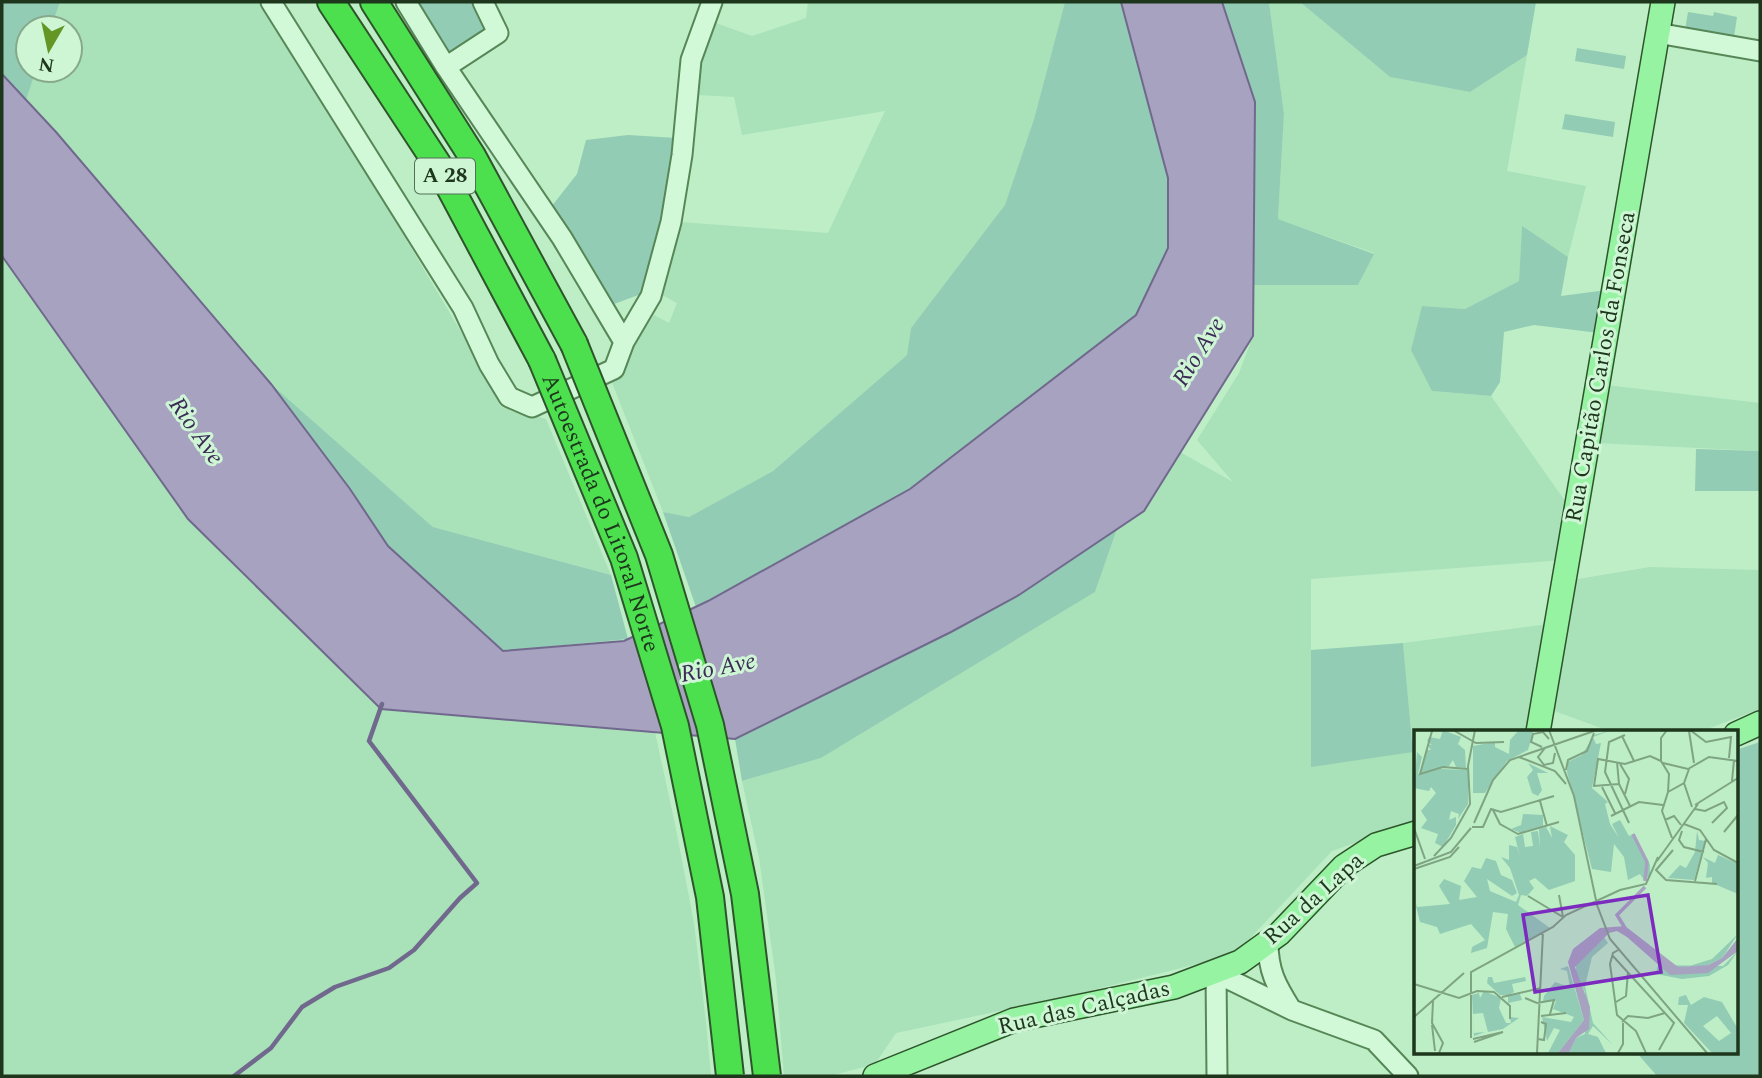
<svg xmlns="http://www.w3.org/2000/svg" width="1762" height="1078" viewBox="0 0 1762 1078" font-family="Spectral,serif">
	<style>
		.farmland { fill: #a9e1b9 }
		.green { fill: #92ccb4 }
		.water { fill: #a7a2c0; stroke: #71698d; stroke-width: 2 }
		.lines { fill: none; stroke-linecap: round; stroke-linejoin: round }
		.stream { stroke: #71698d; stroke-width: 4.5 }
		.minor-casing { stroke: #578757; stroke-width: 23 }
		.major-casing { stroke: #2e542b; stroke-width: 26 }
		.highway-casing { stroke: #2e542b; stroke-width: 30 }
		.minor { stroke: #d1f9d8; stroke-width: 19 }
		.major { stroke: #95f3a2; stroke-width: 23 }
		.highway { stroke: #4ce04f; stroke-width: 26 }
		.highway-bridge-casing { stroke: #2e542b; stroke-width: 30; stroke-linecap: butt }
		.highway-bridge { stroke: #4ce04f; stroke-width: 26 }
		.labels { text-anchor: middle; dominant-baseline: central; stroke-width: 6; stroke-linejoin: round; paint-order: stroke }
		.shield { fill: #cef6d5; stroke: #527054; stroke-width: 2 }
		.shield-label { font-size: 21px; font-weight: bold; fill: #1d361c }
		.street-label { font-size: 23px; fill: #1d361c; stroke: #cef6d5 }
		.water-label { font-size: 24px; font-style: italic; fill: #3c2b56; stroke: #cef6d5 }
		.inset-river { fill: none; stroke: #a7a2c0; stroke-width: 3.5 }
		.inset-road { fill: none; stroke: #7ea482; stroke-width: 2 }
		.view { fill: #7b2cbf; fill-opacity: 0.15; stroke: #7b2cbf; stroke-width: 3.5 }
		.inset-edge { fill: none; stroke: #1d361c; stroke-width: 3.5 }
	</style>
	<rect width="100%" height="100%" fill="#beeec6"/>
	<path class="farmland" d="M60 2H258L318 91 366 172 470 347 501 407 546 419 611 575 433 527 271 384 56 132 26 100 36 70H70V28H51Z
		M808 2H1065L1034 119 1005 206 911 328 907 355 773 471 689 517 663 512 611 380 654 315 669 323 677 303 658 293 680 222 828 233 885 111 742 135 734 97 697 95 699 57 713 22 752 36 806 18Z
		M1269 2H1300L1390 77 1470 92 1527 55 1507 171 1586 186 1568 257 1522 227 1519 281 1465 309 1422 306 1432 391 1491 396 1570 508 1562 560 1311 579V766L1413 751 1403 643 1548 624 1529 731 1416 732 1415 822 1332 851 1242 947 1205 962 1061 998 896 1033 875 1064 830 1076H784L776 979 759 858 742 781 821 758 1095 592 1117 529 1144 511 1180 452 1233 482 1197 440 1239 373 1253 336V285H1358L1374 253 1278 219 1284 114Z
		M2 256 381 709 655 732 675 824 694 923 706 1022 711 1076H2Z
		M1606 385 1760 403V451L1596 443Z
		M1650 567 1760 570V709L1702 731 1612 732 1549 709 1574 592 1572 580Z"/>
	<path class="green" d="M2 2H60L51 28H28V70H36L26 100 2 74Z
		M410 2H479L488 25 482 39 453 57 443 55Z
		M1065 2H1121L1168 178V248L1136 315 910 489 696 607 663 512 689 517 773 471 907 355 911 328 1005 205 1034 119Z
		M1222 2H1269L1284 114 1278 219 1374 254 1358 285H1253L1255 102Z
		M1300 2H1536L1527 55 1470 92 1390 77Z
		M1688 12 1713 16 1714 12 1737 17 1734 37 1685 30Z
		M1577 48 1626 56 1624 69 1575 61Z
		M1565 114 1615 122 1613 137 1562 129Z
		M628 135 677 138 661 242 644 293 614 304 551 207 577 174 586 140Z
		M1522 226 1568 257 1561 296 1607 290 1599 333 1534 325 1504 332 1500 382 1491 396 1432 391 1411 350 1422 306 1465 309 1519 281Z
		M271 384 433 527 611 575 628 639 503 651 388 546 350 489Z
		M1696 449 1760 451V491H1695Z
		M1117 529 1095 592 821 758 742 781 735 739 951 632 1019 595Z
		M1403 643 1413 752 1311 767V650Z
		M1760 742V1076H1657L1636 1052H1736V750Z"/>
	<path class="water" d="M1121 2H1222L1255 102 1253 336 1144 511 1019 595 951 632 735 739 381 709 188 519 2 256V74L56 132 271 384 350 489 388 546 503 651 624 641 708 601 910 489 1136 315 1168 248V178Z"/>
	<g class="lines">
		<path class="stream" d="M234 1076 271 1048 302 1007 335 987 389 968 414 950 460 898 477 883 369 741 382 704"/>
		<defs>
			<path id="minor" d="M271 2 463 308 489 364 509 397 532 407 614 369 624 342 651 296 671 222 682 155 691 60 712 2
				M406 2 446 67 562 238 624 342
				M1657 33 1760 51
				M446 67 498 33 483 2
				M1268 942C1268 971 1276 985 1291 1009
				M1217 1076 1216 973 1292 1010 1374 1040 1408 1076"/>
			<path id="major" d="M1538 732 1663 2
				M1736 734 1760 723
				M875 1076 1014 1020 1174 987 1240 962 1279 934 1344 866 1376 845 1416 833"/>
			<path id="highway" d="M331 2 438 165 542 360
				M374 2 472 156 574 344"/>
		</defs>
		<use href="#minor" class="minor-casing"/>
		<use href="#major" class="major-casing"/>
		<use href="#highway" class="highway-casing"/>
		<use href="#minor" class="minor"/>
		<use href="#major" class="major"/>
		<use href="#highway" class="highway"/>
		<defs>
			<g id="highway-bridge">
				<path d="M574 344 659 555 710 725 745 894 767 1076"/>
				<path id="s1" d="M542 360 624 558 675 726 710 897 730 1076"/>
			</g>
		</defs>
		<use href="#highway-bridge" class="highway-bridge-casing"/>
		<use href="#highway-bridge" class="highway-bridge"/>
	</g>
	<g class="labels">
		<rect class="shield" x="415" y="158.5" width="60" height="35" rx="5"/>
		<g class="shield-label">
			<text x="445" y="176">A 28</text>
		</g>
		<g class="street-label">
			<text transform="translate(1601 367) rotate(-80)">Rua Capitão Carlos da Fonseca</text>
			<text stroke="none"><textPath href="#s1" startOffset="164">Autoestrada do Litoral Norte</textPath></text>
			<text transform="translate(1314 899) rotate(-42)">Rua da Lapa</text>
			<text transform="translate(1084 1008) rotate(-13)">Rua das Calçadas</text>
		</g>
		<g class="water-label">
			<text transform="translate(1199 352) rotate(-58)">Rio Ave</text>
			<text transform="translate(196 431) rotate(55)">Rio Ave</text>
			<text transform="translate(718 668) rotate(-11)">Rio Ave</text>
		</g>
	</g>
	<g transform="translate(1414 730)">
		<rect width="324" height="324" fill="#beeec6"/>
		<path d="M29 0 47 7 44 14 51 20 52 38 42 37 39 30 35 36 7 43 13 20H17L13 14 18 15 13 11 15 7 26 9ZM105 0H120L114 20 93 31 71 63H59V16L81 12V17L95 24 96 10ZM198 0 179 7 182 14 187 13 178 58 194 72 191 74 196 94 205 108 198 94 206 90 215 106 220 104 236 135V145L230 150 226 144 214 150 210 127 200 114 197 142 178 139 153 42 154 32 168 25 180 5ZM3 22 8 27 4 44 26 39 54 40V74L44 89 45 84 37 81 35 90 42 87V95L29 117 21 113 24 104 7 98 13 90 7 81 22 63 17 57 15 61 0 58ZM114 33 134 43H123L128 60 124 66 118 63 113 47 119 40ZM109 84 129 85V96L107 103 97 99 107 95ZM136 96 154 105 150 112 161 125V151L135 160 121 148 115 151 120 158 113 166 107 165 104 175 136 198 101 217 92 199 94 184 79 182 73 218 57 223 58 217 71 210 57 194 26 204 23 197 6 192 0 168 3 177 36 174 25 156 30 149 47 156 45 170 63 167 50 151 58 137 67 139 72 128 82 131 87 145 98 150 103 163 98 166 73 149 76 161 102 172 105 165 96 138 87 127 95 130V115L103 117 106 127 101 107 109 104 111 117 119 116 117 102 124 101 126 118 125 99 132 97 138 108ZM283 101 285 110 291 111 280 150 254 148 266 135 272 138 281 122ZM304 125 324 134V164L298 153V147L292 148 294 133 289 127 301 133ZM324 204 308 228 294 235 272 237 298 229ZM190 207 194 213 178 227 171 256 179 293 199 315 179 296 174 304 184 307 192 323H155L162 308 171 304V262L162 242V232ZM324 221 314 235 295 246 268 249 242 244 244 235 309 236ZM154 236 170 290 144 323H134L146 300 140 298 133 311 128 287 157 292 160 287 139 279 142 271H129L130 266 141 252 156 257 153 241 146 239ZM74 247H78L80 253 111 247 112 251 98 254 100 262 95 265 106 264 108 270 94 273V265H86L73 253ZM70 261 87 268 85 278 92 293H97L96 287 105 288 89 299 74 302 69 283 59 284 60 303 71 302 60 306 58 265 65 263 66 268ZM272 265 277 275 290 267 308 272 324 299V323H298L270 293 274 275H264L265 267ZM303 286 317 303 305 311 289 296Z" fill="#92ccb4" fill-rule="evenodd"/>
		<path d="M211 196 264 237 294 235 308 228 324 208V221L294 243 256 245 213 207 203 201 195 203 161 237 176 277 175 299 162 308 155 323H144L170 290 154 232 159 219 186 198Z" fill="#a7a2c0"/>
		<path class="inset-river" d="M219 104 233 132 231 151M211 198 203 185 231 157"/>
		<path class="inset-road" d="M39 0 62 13 90 12M135 0 160 66 183 175 196 209 293 323M253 0 247 8V31L255 44 254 62 248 81 258 108M276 0 292 12 317 7 315 28M18 1 6 44 29 37 54 39M275 1 280 33M211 5 195 12 191 42 215 93M208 6 220 31M128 17 117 12 119 4 129 2 135 9M131 18 124 27 130 35 139 33 141 23M105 27 141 41 152 54M203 32 205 54 216 76M249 33 274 39 295 27 324 31M206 34 215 49 211 64M152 40 154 30 173 21 180 3M318 51 320 30M270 53 278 77M205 54 180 56 184 29 211 34 236 26 247 31M188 57 201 83M254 62 270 53 275 39M126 71 133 96M281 75 324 48M281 79 291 81 310 72 313 78 298 93M79 80 86 94 104 104 145 92M197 86 225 72 249 75M251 90 260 86 267 95M60 93 79 50 96 30 183 0M270 94 286 100 300 120 324 133M58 97H69L77 79 87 82 140 66M0 98 11 129M268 101 265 110 270 117 290 122M310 102 324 85M259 120 242 140 252 150 303 154M20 126 37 108 56 74 54 36 61 0M243 131 284 74M0 136 37 122 57 98M0 139 36 127 45 117M281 151 292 109M114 166 149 187 145 165M206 219 199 223 196 234 203 285 222 301 232 323M198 225 260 293 245 320M0 254 45 268 63 261 80 262 96 276V289M88 267 127 258M111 268 123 273 140 270 136 284M19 271 18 293 29 313 25 323M202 272 212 266 214 242M127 286 152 283M0 287 50 243M208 292 214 286 234 288 251 283M18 295 21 321M57 308V242L139 197 152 185 206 160 232 154 244 127M59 309 89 302 60 312M124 309 130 310 132 294 127 292M123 323 129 202M204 323 209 314V293"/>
		<path class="view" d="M234 165 247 242 121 262 109 185Z"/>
		<rect width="324" height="324" class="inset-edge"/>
	</g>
	<rect width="1762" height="1078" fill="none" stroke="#1d361c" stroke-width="7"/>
	<g transform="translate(49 49) rotate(189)"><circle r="33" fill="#cef6d5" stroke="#87a98b" stroke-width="2"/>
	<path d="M0-5L12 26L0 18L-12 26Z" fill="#649626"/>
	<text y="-10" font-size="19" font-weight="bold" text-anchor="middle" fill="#1d361c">N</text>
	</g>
</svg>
